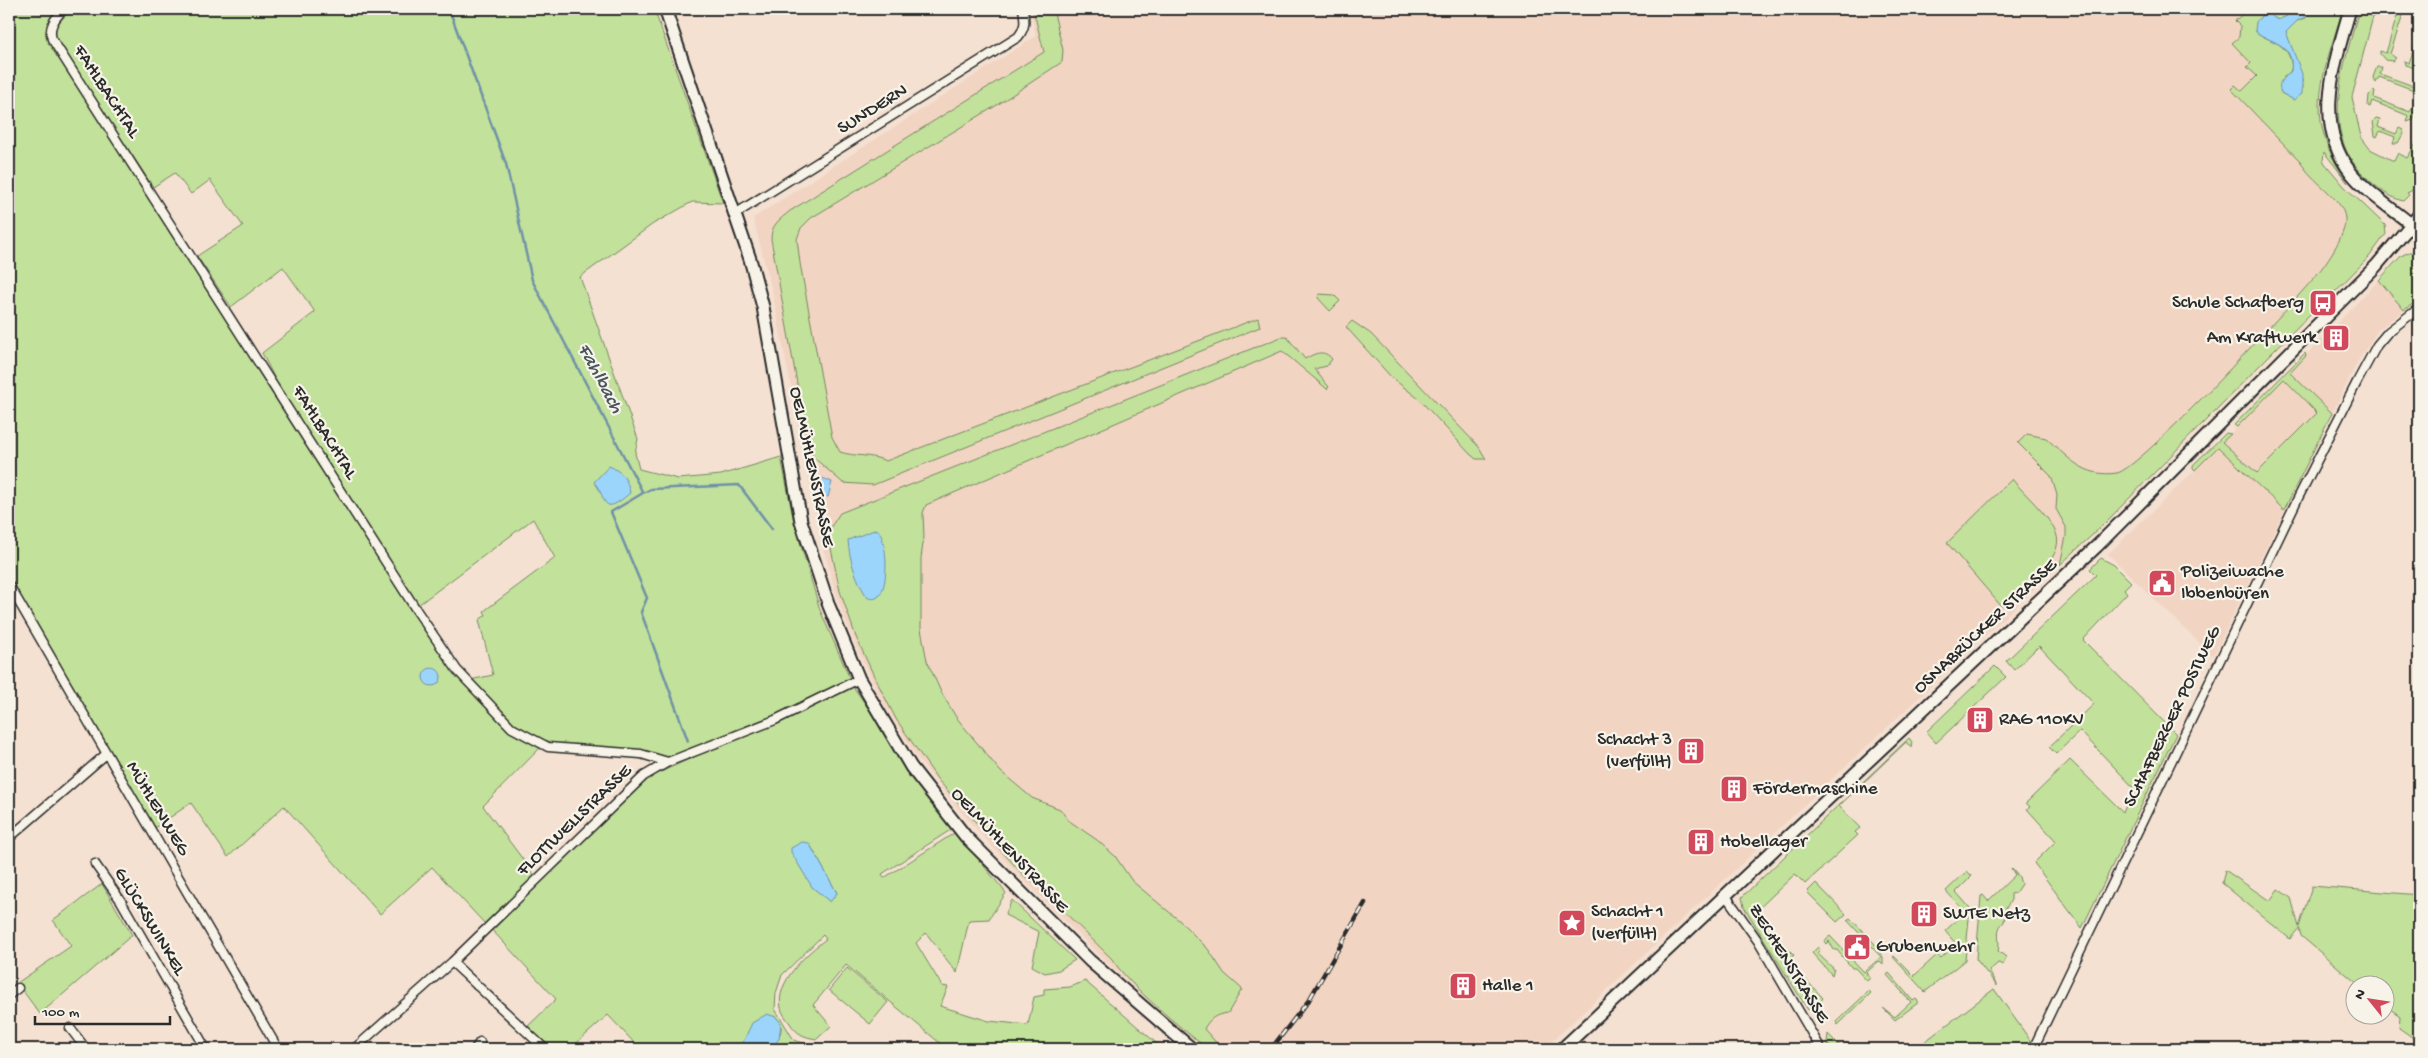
<svg xmlns="http://www.w3.org/2000/svg" width="2428" height="1058" viewBox="0 0 2428 1058" font-family="'Gochi Hand',sans-serif">
	<style>
		.built { fill: #f2d4c3 }
		.green { fill: #c2e19a; stroke: #768662; fill-rule: evenodd }
		.water { fill: #9cd5fc; stroke: #6f91a8 }
		.lines { fill: none; stroke-linecap: round; stroke-linejoin: round }
		.stream { stroke: #6f91a8; stroke-width: 2.5 }
		.street-casing { stroke: #2b2b2b; stroke-width: 11 }
		.secondary-casing { stroke: #2b2b2b; stroke-width: 15 }
		.street { stroke: #f7f3e8; stroke-width: 8 }
		.secondary { stroke: #f7f3e8; stroke-width: 11 }
		.rail-casing { stroke: #2b2b2b; stroke-width: 4.5 }
		.rail { stroke: #f7f3e8; stroke-width: 2.5; stroke-dasharray: 8; stroke-linecap: butt }
		.labels { text-anchor: middle; dominant-baseline: central; stroke-width: 4.5; stroke-linejoin: round; paint-order: stroke }
		.street-label { font-size: 19px; fill: #2b2b2b; stroke: #f7f3e8 }
		.poi-label { font-size: 19px; fill: #2b2b2b; stroke: #f7f3e8; text-anchor: start }
		.water-label { font-size: 20px; font-style: italic; fill: #47565f; stroke: #f7f3e8 }
	</style>
	<rect width="100%" height="100%" fill="#f4e1d2"/>
	<filter id="ink" filterUnits="userSpaceOnUse"><feTurbulence type="fractalNoise" baseFrequency=".02" numOctaves="2"/><feDisplacementMap in="SourceGraphic" scale="10" xChannelSelector="R" yChannelSelector="G"/><feConvolveMatrix kernelMatrix="1 2 1 2 8 2 1 2 1" color-interpolation-filters="sRGB"/></filter>
	<g filter="url(#ink)">
		<path class="built" d="M1029 9H2258L2308 142 2361 210 2319 305 2103 525 1544 1049H1202L1114 969 1017 874 958 809 917 758 881 699 857 649 837 598 822 544 773 295 753 218 1036 36Z
			M2379 280 2404 310 2378 330 2358 361 2213 656 2108 554 2195 470Z"/>
		<path class="green" d="M9 9H654L723 203 692 202 653 224 580 277 638 439 635 453 639 469 678 479 721 475 781 457 794 522 820 610 850 679 776 717 669 759 549 744 515 728 470 680 493 675 479 620 486 615 484 611 555 558 533 519 418 605 279 387 262 353 315 312 283 267 231 307 197 256 243 226 210 180 191 194 175 173 153 187 72 63 68 68 170 233 428 631 512 730 542 746 483 806 536 877 486 925 432 867 380 914 284 806 228 857 191 803 153 829 9 579Z
			M1033 9H1053L1063 50 1062 62 994 107 811 218 801 228 797 239 800 263 832 437 840 452C856 457 870 454 886 461L1258 318 1260 327 873 485 843 483 813 457 808 444 771 239C771 225 779 220 790 211L1044 52Z
			M2248 9H2291L2287 16 2278 20 2265 12 2262 14 2255 31C2268 42 2286 41 2291 62 2293 71 2289 73 2283 78L2281 93 2295 100 2303 88V83L2286 32 2297 21 2306 18V9H2343C2322 78 2302 118 2348 183L2324 152 2323 161 2344 186 2385 225 2386 234 2369 257 2323 304 2321 303 2103 525 2060 565 2066 536V527L2056 509 2057 495 2051 476 2018 443 2027 434 2046 438C2069 458 2084 478 2117 473 2140 469 2291 305 2314 278 2324 266 2347 235 2345 218 2343 198 2310 181 2301 162L2231 89 2235 85 2242 91 2257 76 2247 67 2251 63 2232 43 2239 37 2240 26 2235 21Z
			M2359 9H2375L2352 97 2361 137 2370 149 2394 161 2398 153 2407 158 2419 139V182L2415 189 2407 193 2409 195 2403 201C2390 198 2378 188 2368 179 2316 133 2345 65 2359 9Z
			M2399 9H2405L2390 54 2396 58 2392 61 2385 60 2380 54V51L2386 53Z
			M2419 34V47L2413 63 2418 65 2415 68 2405 65 2404 61 2409 63Z
			M2377 67H2382L2380 74 2419 88V92L2379 77 2376 83 2373 77Z
			M2373 91 2375 92 2374 98 2410 112 2413 106 2416 108 2417 113 2413 120 2407 122 2409 116 2372 101 2370 107 2368 106 2369 95Z
			M2376 119 2380 120 2378 127 2396 134 2399 128 2403 130V134L2398 143H2393L2395 137 2380 131 2377 137 2375 136 2373 122Z
			M2409 252H2419V300L2404 310 2379 280 2401 256Z
			M1319 294 1334 295 1340 301 1330 311 1318 298Z
			M1352 321 1371 334 1479 447 1486 459H1476L1470 454 1419 399 1392 378 1346 327Z
			M1281 337H1287L1305 359C1315 353 1324 349 1332 359L1327 366 1314 369 1329 387 1327 389 1282 351 926 505 923 513 924 537 921 558V629L927 661 941 692 956 717 1000 771 1032 798 1060 809 1068 820 1097 840 1115 856 1132 881 1180 921 1208 949 1224 973 1242 989 1228 1013C1216 1014 1209 1019 1204 1029L1222 1049H1208C1181 1028 1130 987 1112 959L1035 883 1024 876 938 780 896 719 874 676 856 637 840 591 829 539 832 525 840 513Z
			M2305 353 2306 356 2290 373 2332 413 2284 510 2218 447 2195 470 2193 468V465L2226 433 2231 434 2222 442 2257 473 2317 413 2284 379 2237 427 2234 425Z
			M2012 479C2024 494 2049 515 2056 533 2067 558 2019 594 2001 606L1947 543Z
			M2101 558 2114 565 2131 582 2124 589 2127 593 2083 640 2176 734 2082 928 2034 863 2056 841 2027 809 2030 807 2026 803 2070 760 2123 812 2135 789 2080 731 2056 754 2049 747 2094 704 2039 646 2014 670 2006 661 2096 575 2090 569Z
			M1995 666 2006 677 1936 743 1926 732Z
			M852 685 952 829 882 874 884 878 956 832 1006 893 989 919 969 920 957 973 926 933 916 943 942 986 948 987 940 1006 989 1021 1028 1025 1034 997 1044 995V989L1070 987 1085 981 1163 1049H947L846 965 813 1005 831 1026 817 1039C803 1037 797 1034 789 1022 786 1018 782 1013 781 1008 775 982 807 953 826 939L823 935 782 975 776 993 775 1009 794 1040 816 1047 843 1049H769C778 1039 787 1029 776 1017L745 1038 740 1049H640L608 1015 570 1049H548L525 1029 556 999 492 930 638 786 652 776ZM809 843 837 893 830 901 812 887Z
			M1909 738 1912 742 1911 748 1906 742 1839 806 1860 828 1855 832 1858 835 1805 884 1795 874 1753 914 1794 955 1788 961 1823 998 1817 1006 1808 1010 1744 907 1742 897Z
			M2011 868 2019 877 2021 884 2015 893 2011 894V900L2006 908 2004 922C1994 930 2001 940 1998 951L2006 957 2003 965 1998 963 1989 971 1997 986 1976 959 1981 896 1983 895 1988 901 2015 875Z
			M2225 870 2270 901 2278 889 2291 898 2299 927 2312 886 2419 895V1042L2399 1028 2400 1016 2386 1006V986L2359 985 2301 936 2299 928 2290 939 2222 883Z
			M1967 871 1972 876 1956 892 1970 908 1965 960 1925 992 1893 957 1894 956 1914 976 1937 955 1941 958 1956 944 1945 931 1965 912 1946 891Z
			M1816 883 1846 914 1837 922 1807 892Z
			M102 884 132 935 40 1014 17 983 71 946 53 920Z
			M1012 900 1075 960 1059 970 1045 973 1032 966 1039 932 1005 915Z
			M1850 918 1875 944V947L1883 957V965L1879 961 1866 973 1870 978 1867 981 1855 968H1852L1837 950H1834L1829 941 1826 944 1824 941 1830 936 1864 972 1881 957 1847 920Z
			M1818 947 1820 950 1817 953 1834 969 1832 975 1812 953Z
			M847 968 888 1002 870 1024 829 990Z
			M1889 973 1913 1001 1916 999 1919 1002 1895 1020 1883 1008 1895 1017 1911 1002 1887 975Z
			M1994 989 2030 1040 2025 1049H1915Z
			M1869 991 1871 993 1838 1025 1836 1022Z
			M1828 1034 1841 1047 1846 1043 1848 1044 1843 1049H1831L1827 1042Z"/>
		<path class="water" d="M2291 9H2306L2307 16 2297 21 2286 32 2302 74V94L2294 100 2281 93C2276 80 2285 79 2291 71 2295 42 2269 43 2255 31L2256 22 2265 12 2278 20 2287 16Z
			M609 466C621 471 628 479 630 493 600 519 608 498 594 482Z
			M820 477 832 482 828 497 823 496 818 487V478Z
			M877 529C888 539 889 585 879 596 876 599 872 599 868 598 857 583 849 559 848 540Z
			M423 677a9 9 0 1 1 18 0a9 9 0 1 1-18 0Z
			M802 842 809 843 837 893 830 902 812 887 791 852V848Z
			M767 1014 776 1017 781 1023 779 1039 769 1049H740L752 1023Z"/>
		<g class="lines">
			<path class="stream" d="M449 9 506 164 532 280 643 493 611 512 647 598 641 612 688 741
				M643 493 651 489 739 485 772 529"/>
			<defs>
				<path id="street" d="M64 9C55 18 48 27 52 39L417 611 457 670 512 728 548 747 641 754 668 762
					M735 214 1018 37C1026 27 1025 21 1023 9
					M9 585 278 1049
					M9 838 105 755
					M95 864 121 901 206 1049
					M1726 896 1758 941 1821 1049
					M452 962 545 1049
					M9 995 18 988
					M70 1028 86 1049
					M354 1049 452 962 644 776 668 762 775 720 859 679
					M475 1049 480 1042
					M2033 1049 2297 500 2357 382 2377 345 2388 332 2419 308"/>
				<path id="secondary" d="M665 9 750 259 763 307 801 521 829 606 859 679 911 767 966 837 1090 961 1192 1049
					M2350 9C2335 63 2312 124 2352 174 2370 196 2398 212 2419 231
					M1562 1049 2097 546 2376 266 2419 215"/>
			</defs>
			<use href="#street" class="street-casing"/>
			<use href="#secondary" class="secondary-casing"/>
			<use href="#street" class="street"/>
			<use href="#secondary" class="secondary"/>
			<defs>
				<path id="rail" d="M1271 1049 1309 1000 1365 903"/>
			</defs>
			<use href="#rail" class="rail-casing"/>
			<use href="#rail" class="rail"/>
		</g>
	</g>
	<defs>
		<symbol id="bus-square" viewBox="-11 -11 22 22"><rect x="-9" y="-9" width="18" height="18" rx="4" fill="#d1495b" stroke="#f7f3e8"/><path d="M-5-6H5V4H4V6H2V4H-2V6H-4V4H-5ZM-3.5-4V0h7V-4ZM-3.5 1.2v1.5H-2V1.2ZM2 1.2v1.5H3.5V1.2Z" fill="#fff"/></symbol>
		<symbol id="building-square" viewBox="-11 -11 22 22"><rect x="-9" y="-9" width="18" height="18" rx="4" fill="#d1495b" stroke="#f7f3e8"/><path d="M-4-6H4V6H1V3H-1V6H-4ZM-2.5-4.3h1.7v1.8h-1.7ZM.8-4.3h1.7v1.8H.8ZM-2.5-1h1.7V.8h-1.7ZM.8-1h1.7V.8H.8Z" fill="#fff"/></symbol>
		<symbol id="civic-square" viewBox="-11 -11 22 22"><rect x="-9" y="-9" width="18" height="18" rx="4" fill="#d1495b" stroke="#f7f3e8"/><path d="M-.6-6.5H3V-4.5H.6V-3L4-1V1h2V6H-6V1h2V-1L-.6-3ZM-1.2 2.5V6h2.4V2.5Z" fill="#fff"/></symbol>
		<symbol id="sight-square" viewBox="-11 -11 22 22"><rect x="-9" y="-9" width="18" height="18" rx="4" fill="#d1495b" stroke="#f7f3e8"/><path d="M0-6L1.8-2.2L6-1.7L2.9 1.2L3.7 5.4L0 3.3L-3.7 5.4L-2.9 1.2L-6-1.7L-1.8-2.2Z" fill="#fff"/></symbol>
	</defs>
	<g fill-rule="evenodd">
		<use href="#bus-square" x="2307" y="287" width="32" height="32"/>
		<use href="#building-square" x="2320" y="322" width="32" height="32"/>
		<use href="#civic-square" x="2146" y="567" width="32" height="32"/>
		<use href="#building-square" x="1964" y="704" width="32" height="32"/>
		<use href="#building-square" x="1675" y="735" width="32" height="32"/>
		<use href="#building-square" x="1718" y="773" width="32" height="32"/>
		<use href="#building-square" x="1685" y="826" width="32" height="32"/>
		<use href="#building-square" x="1908" y="898" width="32" height="32"/>
		<use href="#sight-square" x="1556" y="907" width="32" height="32"/>
		<use href="#civic-square" x="1841" y="931" width="32" height="32"/>
		<use href="#building-square" x="1447" y="970" width="32" height="32"/>
	</g>
	<g class="labels">
		<g class="street-label">
			<text transform="translate(106 92) rotate(57)">FAHLBACHTAL</text>
			<text transform="translate(873 110) rotate(-32)">SUNDERN</text>
			<text transform="translate(324 433) rotate(58)">FAHLBACHTAL</text>
			<text transform="translate(811 467) rotate(78)">OELMÜHLENSTRASSE</text>
			<text transform="translate(1986 627) rotate(-43)">OSNABRÜCKER STRASSE</text>
			<text transform="translate(2173 717) rotate(-64)">SCHAFBERGER POSTWEG</text>
			<text transform="translate(157 809) rotate(59)">MÜHLENWEG</text>
			<text transform="translate(575 821) rotate(-44)">FLOTTWELLSTRASSE</text>
			<text transform="translate(1009 851) rotate(47)">OELMÜHLENSTRASSE</text>
			<text transform="translate(149 922) rotate(59)">GLÜCKSWINKEL</text>
			<text transform="translate(1788 964) rotate(58)">ZECHENSTRASSE</text>
		</g>
		<g class="poi-label">
			<text x="2304" y="303" text-anchor="end">Schule Schafberg</text>
			<text x="2317" y="338" text-anchor="end">Am Kraftwerk</text>
			<text x="2181" y="572">Polizeiwache<tspan x="2181" dy="22">Ibbenbüren</tspan></text>
			<text x="1999" y="720">RAG 110KV</text>
			<text x="1672" y="740" text-anchor="end">Schacht 3<tspan x="1672" dy="22">(verfüllt)</tspan></text>
			<text x="1753" y="789">Fördermaschine</text>
			<text x="1720" y="842">Hobellager</text>
			<text x="1591" y="912">Schacht 1<tspan x="1591" dy="22">(verfüllt)</tspan></text>
			<text x="1943" y="914">SWTE Netz</text>
			<text x="1876" y="947">Grubenwehr</text>
			<text x="1482" y="986">Halle 1</text>
		</g>
		<g class="water-label">
			<text transform="translate(599 379) rotate(62)">Fahlbach</text>
		</g>
	</g>
	<rect width="2428" height="1058" fill="none" stroke="#f7f3e8" stroke-width="30"/>
	<rect x="15" y="15" width="2398" height="1028" fill="none" stroke="#2b2b2b" stroke-width="2" filter="url(#ink)"/>
	<g transform="translate(2370 1000) rotate(300)"><circle r="24" fill="#f7f3e8" stroke="#a5a39c"/>
	<path d="M0-4L9 19L0 12L-9 19Z" fill="#d1495b"/>
	<text y="-8" font-size="14" font-weight="bold" text-anchor="middle" fill="#2b2b2b">N</text>
	</g>
	<path d="M35 1016v8h135v-8" fill="none" stroke="#2b2b2b" stroke-width="2.5"/>
	<text x="42" y="1016" font-size="15" fill="#2b2b2b" stroke="#f7f3e8" stroke-width="4" paint-order="stroke">100 m</text>
</svg>
